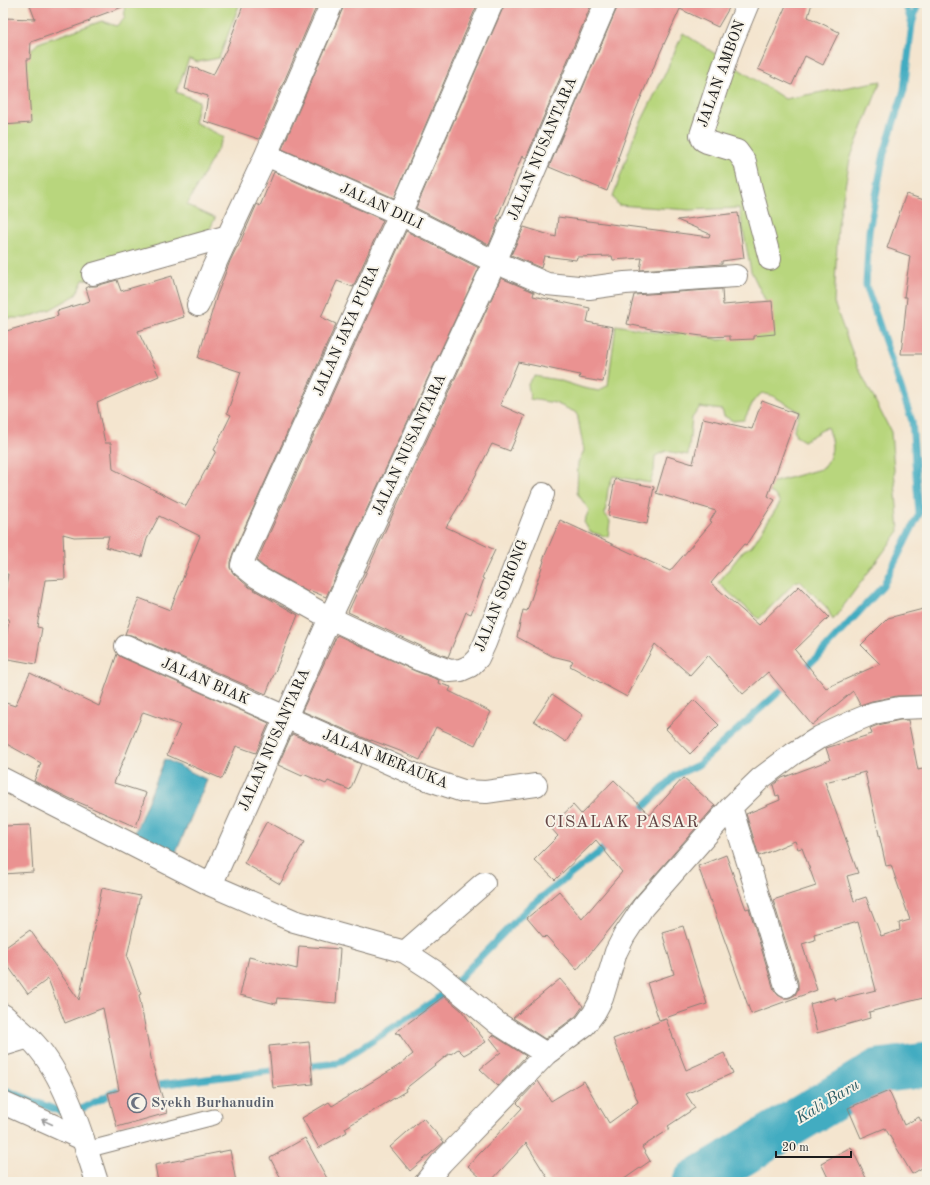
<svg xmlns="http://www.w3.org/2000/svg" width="930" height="1185" viewBox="0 0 930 1185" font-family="'Old Standard TT',serif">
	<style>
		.green { fill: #b8d67d; stroke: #6a794c }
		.water { fill: #42acc1; stroke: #2f646e }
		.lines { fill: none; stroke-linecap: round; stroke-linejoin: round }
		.stream { stroke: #42acc1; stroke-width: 7 }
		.river { stroke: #42acc1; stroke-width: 45 }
		.building { fill: #ea9291; fill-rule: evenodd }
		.service-casing { stroke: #888076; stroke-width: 17 }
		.minor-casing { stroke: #888076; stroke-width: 24 }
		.secondary-casing { stroke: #888076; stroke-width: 24 }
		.service { stroke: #fff; stroke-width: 15 }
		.minor { stroke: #fff; stroke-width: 22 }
		.secondary { stroke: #fff; stroke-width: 22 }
		.oneway { stroke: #999 }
		.labels { text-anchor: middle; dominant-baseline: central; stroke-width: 4; stroke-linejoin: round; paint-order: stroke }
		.street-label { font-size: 15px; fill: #1c1c1c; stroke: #f7f3e8 }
		.worship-label { font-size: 15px; font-weight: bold; fill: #5b616d; stroke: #f7f3e8; text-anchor: start }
		.water-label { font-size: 16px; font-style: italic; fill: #2d5d66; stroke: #f7f3e8 }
		.quarter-label { font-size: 17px; letter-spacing: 1px; fill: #644545; stroke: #f7f3e8 }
	</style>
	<rect width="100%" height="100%" fill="#f7f3e8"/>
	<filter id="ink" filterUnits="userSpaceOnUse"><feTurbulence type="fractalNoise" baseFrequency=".025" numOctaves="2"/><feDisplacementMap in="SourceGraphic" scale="8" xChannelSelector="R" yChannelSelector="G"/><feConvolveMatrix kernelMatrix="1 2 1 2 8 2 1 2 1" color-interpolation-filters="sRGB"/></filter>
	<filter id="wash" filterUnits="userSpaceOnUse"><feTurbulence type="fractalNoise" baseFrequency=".012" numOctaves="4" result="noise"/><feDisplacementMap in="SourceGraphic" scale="16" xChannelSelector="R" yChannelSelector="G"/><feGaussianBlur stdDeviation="0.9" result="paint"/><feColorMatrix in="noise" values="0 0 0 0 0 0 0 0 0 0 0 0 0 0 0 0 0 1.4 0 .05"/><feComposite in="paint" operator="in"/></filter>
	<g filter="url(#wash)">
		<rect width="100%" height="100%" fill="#f4e5cf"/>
		<path class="green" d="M127 3H240L219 58 198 62 189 59 176 92 199 101 194 122 224 137 187 205 215 218 199 253 83 280 76 295 51 309 26 318H4L3 316V124L24 58 38 43 102 21 116 26 125 18 124 4Z
			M683 33 785 99 881 81 850 159 838 225 834 303 857 365 891 432 899 531 833 620 827 608 800 581 795 582 759 619 718 583 744 550 752 546 780 503 774 494 769 492 771 483 824 468C834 451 834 446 827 427L804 441 796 436 794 429 800 412 773 396 762 393 754 400 744 420 733 421 724 416 722 410 700 407 692 418 688 455 666 451 655 456 654 471 650 483 613 476 608 489 605 514 610 521 608 537 590 532 584 522 589 510 577 493 578 462 584 451 577 413 555 403 530 399 528 384 534 376 558 380 583 388 599 391 608 385 616 325 667 334 691 333 700 336 711 337 719 340 754 336 768 332 767 304 751 271 739 208 689 210 618 205 613 197 635 134 665 74Z"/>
		<path class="water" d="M165 759 207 780 174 857 133 837Z"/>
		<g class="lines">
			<path class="stream" d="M905 3 912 24
				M801 672 821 653 883 586 919 514 912 421 866 285 869 231 884 153 904 90 912 24 918 3
				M637 814 676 775 698 765 789 683
				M303 1067 338 1063 437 999 452 986 529 907 597 854 609 843
				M151 1086 279 1070
				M3 1089 69 1115 117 1091"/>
			<path class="river" d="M695 1182 879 1071 927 1065"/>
		</g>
		<g id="blocks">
			<path class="building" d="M29 3H125V6L90 19V21L31 42 30 59H27L31 123 3 125V18L35 19Z
				M244 3H318L259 139 204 121 208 96 185 89 190 66 213 75 227 48Z
				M344 3H478L394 198 282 149 343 8Z
				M504 3H592L526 158 522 156 497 219 499 220 489 245 416 208 503 8Z
				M618 3H732L718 27 680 9 655 64 632 119 618 158 619 159 607 191 549 167 617 8Z
				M787 3H812L808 17 839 32 823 65 805 56 792 85 758 69Z
				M274 172 383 220 353 287 337 281 321 317 336 324 233 553 230 562V568L234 574 249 587 298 615 266 694 131 635 125 634 139 598 170 610 200 536 159 516 147 539 142 557 106 547 109 536 74 537 63 534 65 579 45 580 37 627 42 628 36 664 3 658 9 619 3 618V602L8 574H3V332L58 316 57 311 90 301 86 288 90 286H96L117 280 121 291 172 276 184 317 138 331 159 376 97 403 105 443H111L113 469 186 506 216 451 214 450 231 415 227 413 241 372 198 358 217 295 230 261 237 247H238L257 204 260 206Z
				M906 194 927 201V354H901L907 297H904L910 256 887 248Z
				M738 213 744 258 722 261V264L640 270 642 258 613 260 612 256 577 257 576 260 544 256 541 268 511 255 524 227 556 237 558 217 709 237 710 234 677 220Z
				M406 231 479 268 326 597 309 590 308 592 264 567 257 561Z
				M501 278 534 292 533 296 590 308 587 322 613 327 603 382 579 378 580 375 518 362 500 405 525 416 510 451 492 444 466 494 446 527 495 550 482 578 484 579 471 614 466 612 448 657 425 648 348 612Z
				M722 289 723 305 772 301 775 334 754 336V339L730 340V336L709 337 651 329 627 324 634 295Z
				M762 401 797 414 768 496 775 500 746 545 744 544 711 583 759 625 799 586 829 617 795 650 826 688 880 664 861 645 888 618 927 608V695L897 696 872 701 860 705 853 691 812 725 768 672 743 694 708 655 690 675 655 644 627 697 570 666 573 661 552 656 517 637 523 610 527 611 544 561 543 560 560 520 670 571 712 522 710 521 716 511 656 493 667 456 693 464 703 418 752 429Z
				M615 479 654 487 647 524 608 516Z
				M337 635 415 671 439 680 438 683 451 687 449 691 491 712 475 745 436 727 420 760 400 751 371 740V741L302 711Z
				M117 654 121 657 269 723 256 753 236 746 222 779 167 755 180 725 143 712 114 783 146 793 136 827 71 799 34 781 41 763 3 742V702L15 706 30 673 99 706Z
				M552 694 583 715 566 742 534 721Z
				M694 700 719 725 690 754 666 729Z
				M900 720H908L918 770 927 768V997L869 1012 870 1018 817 1033 810 1004 835 997V1000L876 990 858 922 814 934 815 940 802 944 817 990 751 1014 698 866 726 855 746 909 749 908 774 990 778 995 783 998H789L795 995 798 989V982L773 900 816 886 802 848 798 849 795 841 759 856 746 814 780 800 779 795 776 796 773 785 782 778 830 760 826 748 872 734 870 728 878 725ZM865 772 886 866 891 865 910 920 899 923 900 930 881 936 866 897 854 901 847 876 858 873 825 782Z
				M292 734 361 764 350 790 328 781 326 784 303 774 302 776 278 765Z
				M683 778 715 806 634 899 577 970 546 936 544 938 527 918 559 891 582 919 622 872 596 840 555 880 534 860 558 836 550 827 573 805 581 814 614 780 650 815Z
				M267 821 304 842 280 884 244 863Z
				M30 825 33 872 3 874V826Z
				M102 888 140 896 127 957 141 994 139 995 152 1063 167 1113 117 1127 108 1093 119 1090 103 1008 65 1023 48 979 28 994 3 959V949L30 930 79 1000Z
				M683 926 707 1004 659 1020 647 983 674 974 662 932Z
				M299 946 340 949 336 1003 277 998 276 1004 240 995 249 957 297 969Z
				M560 979 583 1006 576 1016 545 1039 513 1018Z
				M444 996 461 1010 486 1042 464 1055 458 1049 451 1054 450 1053 405 1089 406 1091 345 1128 347 1132 319 1148 302 1118 329 1102 332 1106 398 1066 413 1054 399 1034H401L395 1033Z
				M666 1019 686 1070 724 1053 733 1073 686 1094 695 1108 668 1126 670 1129 642 1147 650 1161 620 1182H550L526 1143 490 1182H485L468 1166 522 1108 517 1103 538 1081 551 1101 584 1081 609 1123 638 1102 613 1039Z
				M493 1035 526 1056 498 1086 480 1069 501 1052 490 1038Z
				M309 1042 313 1084 273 1088 269 1046Z
				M889 1091 904 1125 919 1117 921 1121 927 1118V1165L912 1174 885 1128 861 1138 848 1108Z
				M423 1118 444 1142 410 1171 390 1147Z
				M305 1138 329 1182H283L270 1158Z
				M851 1147 868 1182H830L821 1163Z
				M230 1150 236 1182H158L155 1165Z"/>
		</g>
	</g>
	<g filter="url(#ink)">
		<use href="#blocks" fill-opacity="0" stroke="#888076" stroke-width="1"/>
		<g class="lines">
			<defs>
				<path id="service" d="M86 1150 214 1117"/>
				<path id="minor" d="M492 3 400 214 244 558 242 565 257 577 330 618 420 660 450 671 461 670 470 666 478 658 485 643 543 494
					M748 3 731 44 701 135 703 140 707 142 737 151 745 162 751 189 770 259
					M266 155 400 214 495 262 547 284 589 288 625 283 736 276
					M93 274 228 236
					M198 305 213 268 266 155 332 3
					M126 646 418 776 463 791 486 792 536 785
					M3 779 211 885 294 921 405 952 434 971 497 1023 546 1054
					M731 807 786 986
					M211 885 330 618 495 262 606 3
					M405 952 484 883
					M3 1045 29 1037
					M3 1103 83 1139
					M426 1182 441 1163 546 1054 585 1025 594 1013 602 998 616 952 624 936 643 907 731 807 761 778 793 754 820 737 852 722 874 713 899 708 927 707"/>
				<path id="secondary" d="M3 1015C14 1025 25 1033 35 1044 66 1078 83 1139 97 1182"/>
			</defs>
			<use href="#service" class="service-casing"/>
			<use href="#minor" class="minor-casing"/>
			<use href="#secondary" class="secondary-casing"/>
			<use href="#service" class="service"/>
			<use href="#minor" class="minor"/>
			<use href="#secondary" class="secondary"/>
		</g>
		<defs><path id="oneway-shaft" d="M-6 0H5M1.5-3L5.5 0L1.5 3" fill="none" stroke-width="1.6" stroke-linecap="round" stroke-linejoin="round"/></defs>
		<use class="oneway" href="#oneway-shaft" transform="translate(47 1122) rotate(-155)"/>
	</g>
	<defs>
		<symbol id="mosque-ring" viewBox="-11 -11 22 22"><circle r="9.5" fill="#f7f3e8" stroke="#6b7280" stroke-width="1.5"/><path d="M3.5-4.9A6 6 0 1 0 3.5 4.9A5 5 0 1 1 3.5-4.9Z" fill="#6b7280"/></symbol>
	</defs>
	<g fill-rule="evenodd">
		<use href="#mosque-ring" x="126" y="1092" width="22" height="22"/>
	</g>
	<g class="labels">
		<g class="street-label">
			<text transform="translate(722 74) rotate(-70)">JALAN AMBON</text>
			<text transform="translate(543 149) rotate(-67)">JALAN NUSANTARA</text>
			<text transform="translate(381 207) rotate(25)">JALAN DILI</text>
			<text transform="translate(347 331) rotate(-66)">JALAN JAYA PURA</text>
			<text transform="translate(410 445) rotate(-65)">JALAN NUSANTARA</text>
			<text transform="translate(502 596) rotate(-68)">JALAN SORONG</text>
			<text transform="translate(205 682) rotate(24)">JALAN BIAK</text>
			<text transform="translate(275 740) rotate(-66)">JALAN NUSANTARA</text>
			<text transform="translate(385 760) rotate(22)">JALAN MERAUKA</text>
		</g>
		<g class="worship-label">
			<text x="151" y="1103">Syekh Burhanudin</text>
		</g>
		<g class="water-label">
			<text transform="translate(828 1102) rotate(-31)">Kali Baru</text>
		</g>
		<g class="quarter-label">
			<text x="622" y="822">CISALAK PASAR</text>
		</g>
	</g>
	<rect width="930" height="1185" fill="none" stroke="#f7f3e8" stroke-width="16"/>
	<path d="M776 1151v6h75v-6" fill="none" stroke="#1c1c1c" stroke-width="2"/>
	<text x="782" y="1151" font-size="12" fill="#1c1c1c" stroke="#f7f3e8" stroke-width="3" paint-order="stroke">20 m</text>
</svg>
